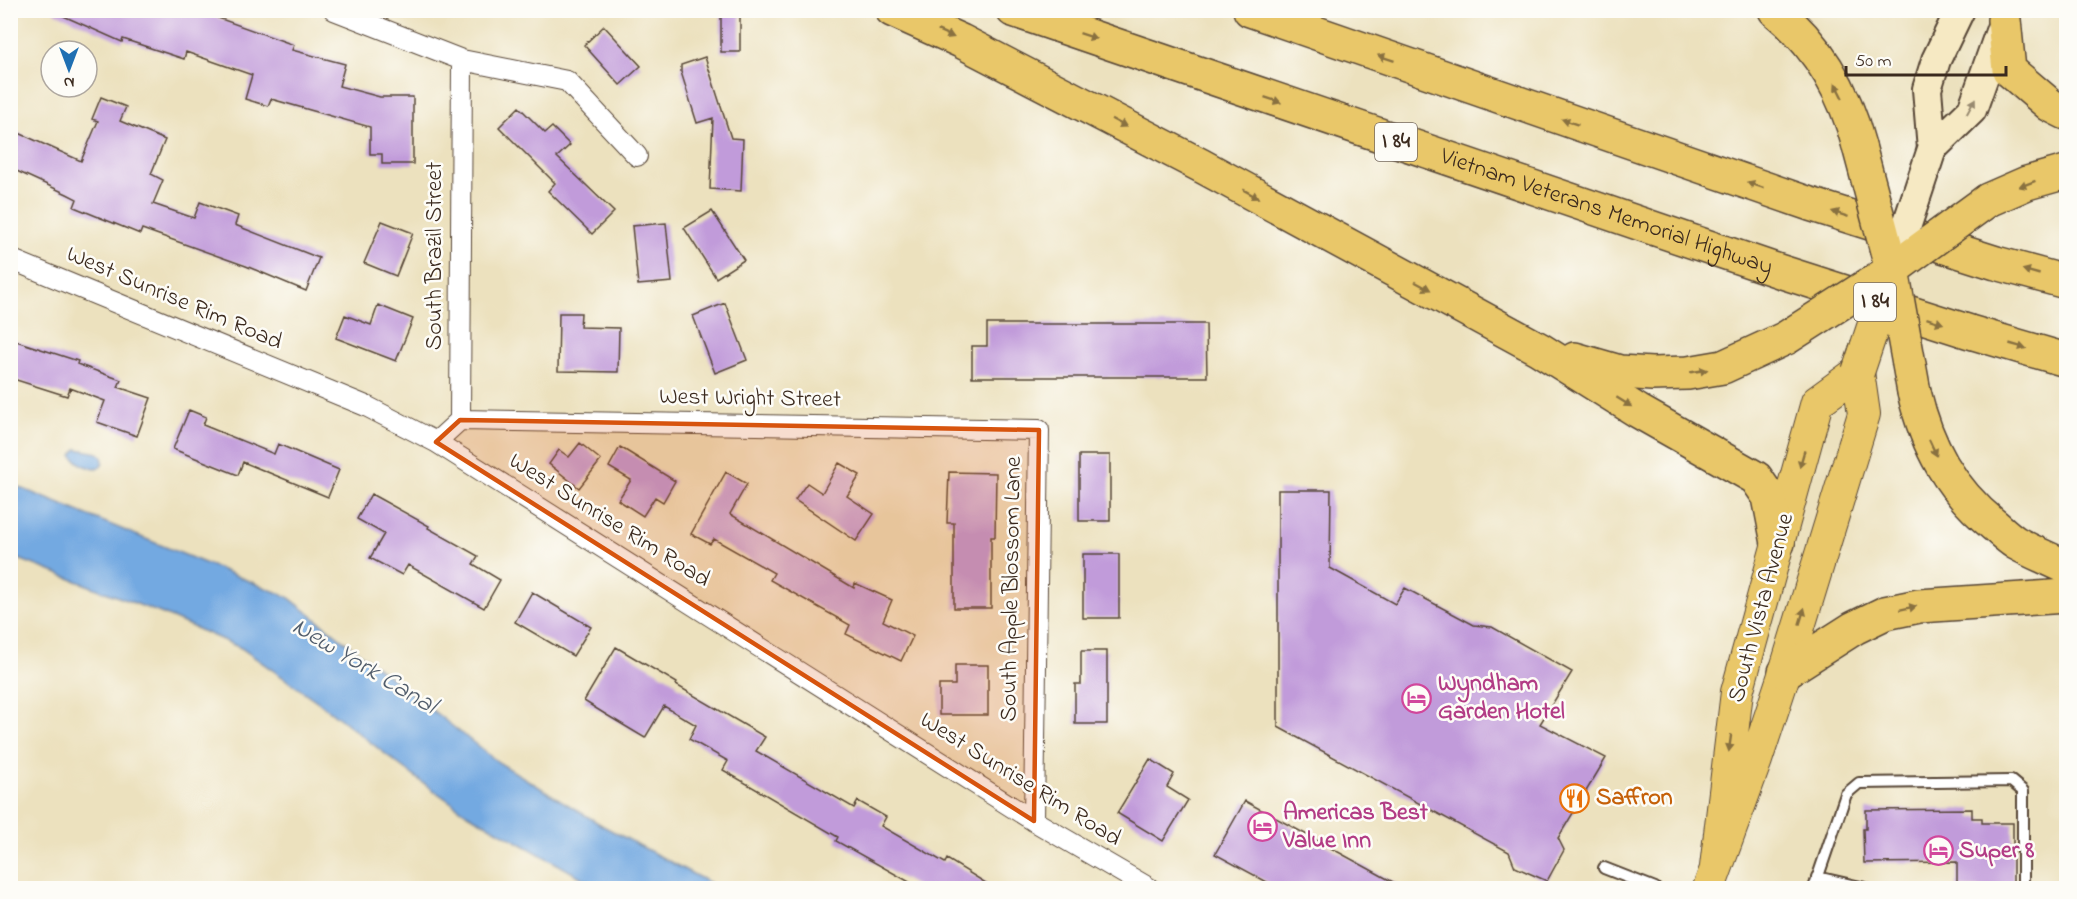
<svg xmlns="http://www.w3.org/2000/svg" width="2077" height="899" viewBox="0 0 2077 899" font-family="'Indie Flower',sans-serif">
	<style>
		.water { fill: #73a9e1; stroke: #576a80; stroke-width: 1.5 }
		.building { fill: #c19bda }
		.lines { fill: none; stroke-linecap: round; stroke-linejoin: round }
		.lane-casing { stroke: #564536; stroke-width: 14 }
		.street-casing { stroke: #564536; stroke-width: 22 }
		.secondary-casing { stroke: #564536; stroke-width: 32 }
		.primary-casing { stroke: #564536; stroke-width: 34 }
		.highway-casing { stroke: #564536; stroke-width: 36 }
		.lane { stroke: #fff; stroke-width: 10 }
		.street { stroke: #fff; stroke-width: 20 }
		.secondary { stroke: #f6e9c3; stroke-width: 28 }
		.primary { stroke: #e9c769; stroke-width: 32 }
		.highway { stroke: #e9c769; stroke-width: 33 }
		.secondary-bridge-casing { stroke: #564536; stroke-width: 32; stroke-linecap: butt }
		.primary-bridge-casing { stroke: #564536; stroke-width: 34; stroke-linecap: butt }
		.highway-bridge-casing { stroke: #564536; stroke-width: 36; stroke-linecap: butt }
		.secondary-bridge { stroke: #f6e9c3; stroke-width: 28 }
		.primary-bridge { stroke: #e9c769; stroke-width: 32 }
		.highway-bridge { stroke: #e9c769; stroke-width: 33 }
		.oneway { fill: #897140 }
		.oneway2 { fill: #988a70 }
		.marked { fill: #d7540e; fill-opacity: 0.2; stroke: #d7540e; stroke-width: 4.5; stroke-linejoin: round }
		.labels { text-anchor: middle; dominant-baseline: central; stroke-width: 5; stroke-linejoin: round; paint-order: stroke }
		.shield { fill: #fdfcf7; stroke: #75695f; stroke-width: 1.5 }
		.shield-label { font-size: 22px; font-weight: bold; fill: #3b2a1e }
		.street-label { font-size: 24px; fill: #3b2a1e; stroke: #fdfcf7 }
		.hotel-label { font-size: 24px; font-weight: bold; fill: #b23c85; stroke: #fdfcf7; text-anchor: start }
		.food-label { font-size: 24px; font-weight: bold; fill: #c56008; stroke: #fdfcf7; text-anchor: start }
		.water-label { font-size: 26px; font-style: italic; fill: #515d6c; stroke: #fdfcf7 }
	</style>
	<rect width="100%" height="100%" fill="#fdfcf7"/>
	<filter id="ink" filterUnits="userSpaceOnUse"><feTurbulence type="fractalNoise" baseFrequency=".0167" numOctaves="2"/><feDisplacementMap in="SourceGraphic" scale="12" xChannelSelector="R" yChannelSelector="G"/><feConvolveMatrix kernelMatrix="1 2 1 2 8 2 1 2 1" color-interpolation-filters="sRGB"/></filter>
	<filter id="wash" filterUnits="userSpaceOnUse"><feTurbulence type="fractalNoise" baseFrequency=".008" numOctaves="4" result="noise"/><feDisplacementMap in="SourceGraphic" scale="24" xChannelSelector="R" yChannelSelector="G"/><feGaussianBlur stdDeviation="1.35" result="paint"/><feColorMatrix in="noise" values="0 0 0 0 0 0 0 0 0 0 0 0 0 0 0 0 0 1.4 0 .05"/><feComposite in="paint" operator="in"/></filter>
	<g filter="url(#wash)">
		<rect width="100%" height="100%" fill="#ece1be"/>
		<path class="water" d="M77 449 98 453 102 456 103 462 100 467C90 470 78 464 72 455Z
			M11 484 288 597 498 762 603 826 719 888H600L468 814 419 780 321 704 241 648 163 614 11 556Z"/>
		<g id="blocks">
			<path class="building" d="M50 10H196L294 45 292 50 345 64 339 86 380 97H413V164H382V154H370V127L271 99 268 106 245 99 252 75 186 52 184 59 123 39 122 42Z
				M721 10H740V52H721Z
				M604 26 641 66 620 85 584 45Z
				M705 57 731 138 743 139 741 191 710 189 713 118 697 123 681 72V65Z
				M101 97 126 107 120 121 165 140 151 174 163 180 153 204 194 218 200 202 238 216 235 225 319 258 306 291 246 266 142 229 140 234 101 218 74 207 77 199 67 194 10 168V129L81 161 98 121 92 119Z
				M519 107 545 133 552 127 570 145 557 157 614 212 592 234 548 191 555 183 499 127Z
				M712 211 744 260 716 278 684 228Z
				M382 221 413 233 396 276 364 263Z
				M666 223 672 282 638 285 632 226Z
				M725 303 747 360 715 373 693 316Z
				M378 305 413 319 396 361 336 338 345 315 371 325Z
				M559 313H581L580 327 619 328 618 372 558 371Z
				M987 324H1206L1207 377H972V346H987Z
				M10 339 78 361 77 364 121 380 118 387 151 398 137 436 97 422 105 401 70 388 67 396 10 378Z
				M189 410 206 417 203 425 274 454 278 444 339 470 328 497 243 462 238 475 173 449Z
				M580 443 601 460 579 488 549 464 559 450 569 457Z
				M620 447 675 481 663 502 655 497 643 516 618 500 631 480 609 467Z
				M1079 455H1110V521H1079Z
				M839 463 860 475 847 496 874 514 856 541 795 500 807 483 822 493Z
				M726 472 747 484 730 514 854 588 855 583 892 600 883 621 913 636 901 661 846 634 850 625 770 580 774 573 714 539 710 544 691 534Z
				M949 472 996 473 995 537H991V608H954V523H947Z
				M1278 490H1331L1330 568 1395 604 1405 588 1474 625 1492 627 1572 672 1540 724 1606 758 1558 838 1564 850 1547 881 1515 867 1509 852 1278 727Z
				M371 494 429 526 428 528 478 556 473 564 500 580 484 608 408 565 402 575 370 558 384 534 357 519Z
				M1083 554H1119V618H1083Z
				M532 592 591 627 573 656 515 622Z
				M616 647 677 683 676 685 765 737 756 751 854 808 858 801 886 817 881 826 945 863 947 859 994 888H920L836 841 838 837 723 770 728 761 689 739 696 725 664 706 645 738 605 714 584 701Z
				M1081 651H1107V724H1075V684H1081Z
				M955 665H988V715H939V685H955Z
				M1150 759 1174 774 1167 787 1188 800 1163 841 1117 813Z
				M1245 801 1404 888H1278L1215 854Z
				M1972 809V818H1982V823H2013V888H1957V862L1864 863 1863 829H1866V810Z"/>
		</g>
	</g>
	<g filter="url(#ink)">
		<use href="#blocks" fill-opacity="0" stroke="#564536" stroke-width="1.5"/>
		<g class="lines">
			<defs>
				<path id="lane" d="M1604 868 1655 888
					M1817 877 1865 888
					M1814 888 1846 794 1859 783 2011 781 2023 791V888"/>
				<path id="street" d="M334 10 462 60 567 81 637 156
					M10 259 366 406 436 442 1034 821 1149 888
					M460 420 1039 430 1034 821
					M436 442 460 420 462 60"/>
				<path id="secondary" d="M1932 149 1972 110 2004 20
					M1932 149 1927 89 1936 60 1960 10"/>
				<path id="primary" d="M1709 888 1756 760 1785 672 1864 414 1858 372 1817 402 1737 692 1716 867"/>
				<g id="highway">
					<path d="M892 10 961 41 1200 165 1539 349 1638 411 1756 478 1769 497 1778 543"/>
					<path id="s1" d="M1013 10 1779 271 1970 332 2066 360"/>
					<path d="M1250 10 1810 204 1996 263 2066 282"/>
					<path d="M1775 10C1818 45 1845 92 1859 146"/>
					<path d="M2004 20 2009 70 2050 105 2066 113"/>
					<path d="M1988 200 2027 183 2066 172"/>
					<path d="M1575 359 1620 372 1652 374 1688 373 1723 367 1786 338"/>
					<path d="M1914 392C1927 447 1950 489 1994 525 2001 531 2008 538 2016 543 2032 552 2050 559 2066 567"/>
					<path d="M1785 672 1854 628 1885 613 1919 606 2066 596"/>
				</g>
			</defs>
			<use href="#lane" class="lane-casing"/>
			<use href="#street" class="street-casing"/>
			<use href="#secondary" class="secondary-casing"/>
			<use href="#primary" class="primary-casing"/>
			<use href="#highway" class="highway-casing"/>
			<use href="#lane" class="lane"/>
			<use href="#street" class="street"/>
			<use href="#secondary" class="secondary"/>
			<use href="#primary" class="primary"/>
			<use href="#highway" class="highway"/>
			<defs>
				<path id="secondary-bridge" d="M1892 270 1932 149"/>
				<path id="primary-bridge" d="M1858 372 1892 270"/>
				<path id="highway-bridge" d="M1859 146 1892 270 1914 392
					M1786 338 1892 270 1988 200"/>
			</defs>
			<use href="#secondary-bridge" class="secondary-bridge-casing"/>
			<use href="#primary-bridge" class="primary-bridge-casing"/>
			<use href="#highway-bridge" class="highway-bridge-casing"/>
			<use href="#secondary-bridge" class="secondary-bridge"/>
			<use href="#primary-bridge" class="primary-bridge"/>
			<use href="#highway-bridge" class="highway-bridge"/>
		</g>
		<defs><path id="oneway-solid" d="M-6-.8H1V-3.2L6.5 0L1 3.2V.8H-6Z" transform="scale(1.5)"/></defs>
		<g class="oneway">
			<use href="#oneway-solid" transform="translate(946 34) rotate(24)"/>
			<use href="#oneway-solid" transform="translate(1088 36) rotate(19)"/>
			<use href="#oneway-solid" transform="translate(1386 58) rotate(-161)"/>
			<use href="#oneway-solid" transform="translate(1839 91) rotate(-116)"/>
			<use href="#oneway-solid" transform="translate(1273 100) rotate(19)"/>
			<use href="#oneway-solid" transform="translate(1570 122) rotate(-161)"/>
			<use href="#oneway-solid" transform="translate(1119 123) rotate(28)"/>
			<use href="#oneway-solid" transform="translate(2027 184) rotate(160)"/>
			<use href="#oneway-solid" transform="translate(1755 185) rotate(-161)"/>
			<use href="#oneway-solid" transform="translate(1251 194) rotate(29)"/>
			<use href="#oneway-solid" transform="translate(1840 214) rotate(-162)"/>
			<use href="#oneway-solid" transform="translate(2031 272) rotate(-164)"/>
			<use href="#oneway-solid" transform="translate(1423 286) rotate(28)"/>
			<use href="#oneway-solid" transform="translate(1935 321) rotate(18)"/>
			<use href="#oneway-solid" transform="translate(2018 346) rotate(16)"/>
			<use href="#oneway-solid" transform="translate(1699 371) rotate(-9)"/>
			<use href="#oneway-solid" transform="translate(1624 402) rotate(32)"/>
			<use href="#oneway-solid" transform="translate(1933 448) rotate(65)"/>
			<use href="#oneway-solid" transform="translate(1802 459) rotate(106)"/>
			<use href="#oneway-solid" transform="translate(1908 608) rotate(-12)"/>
			<use href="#oneway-solid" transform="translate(1802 616) rotate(-73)"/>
			<use href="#oneway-solid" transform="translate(1730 743) rotate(98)"/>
		</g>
		<use class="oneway2" href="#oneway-solid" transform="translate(1971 106) rotate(-61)"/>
	</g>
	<path class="marked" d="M460 420 1039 430 1034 821 436 442Z"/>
	<defs>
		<symbol id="hotel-ring" viewBox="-11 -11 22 22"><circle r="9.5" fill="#fdfcf7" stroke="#d1479c" stroke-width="1.5"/><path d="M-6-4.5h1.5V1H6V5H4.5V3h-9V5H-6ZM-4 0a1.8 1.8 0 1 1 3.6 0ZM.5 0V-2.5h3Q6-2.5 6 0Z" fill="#d1479c"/></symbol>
		<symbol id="restaurant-ring" viewBox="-11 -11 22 22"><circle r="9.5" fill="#fdfcf7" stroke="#e8710a" stroke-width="1.5"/><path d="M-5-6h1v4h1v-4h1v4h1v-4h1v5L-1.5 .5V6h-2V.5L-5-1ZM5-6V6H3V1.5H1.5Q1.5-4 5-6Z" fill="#e8710a"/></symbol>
	</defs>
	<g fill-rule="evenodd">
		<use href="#hotel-ring" x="1400" y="682" width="33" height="33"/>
		<use href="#restaurant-ring" x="1558" y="782" width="33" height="33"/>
		<use href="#hotel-ring" x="1246" y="810" width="33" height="33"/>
		<use href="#hotel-ring" x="1922" y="834" width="33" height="33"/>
	</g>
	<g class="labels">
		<g class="shield">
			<rect x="1375" y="123" width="42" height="38" rx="4.5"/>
			<rect x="1854" y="283" width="42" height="38" rx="4.5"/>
		</g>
		<g class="shield-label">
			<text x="1396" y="142">I 84</text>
			<text x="1875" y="302">I 84</text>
		</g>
		<g class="street-label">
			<text stroke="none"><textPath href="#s1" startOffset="627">Vietnam Veterans Memorial Highway</textPath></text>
			<text transform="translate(435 256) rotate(-90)">South Brazil Street</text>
			<text transform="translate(174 299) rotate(23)">West Sunrise Rim Road</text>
			<text transform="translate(750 399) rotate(1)">West Wright Street</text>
			<text transform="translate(609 521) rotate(32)">West Sunrise Rim Road</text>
			<text transform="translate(1012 589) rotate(-89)">South Apple Blossom Lane</text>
			<text transform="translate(1762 608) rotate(-75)">South Vista Avenue</text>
			<text transform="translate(1020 780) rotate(32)">West Sunrise Rim Road</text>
		</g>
		<g class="hotel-label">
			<text x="1438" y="684">Wyndham<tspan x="1438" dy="28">Garden Hotel</tspan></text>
			<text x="1283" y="813">Americas Best<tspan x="1283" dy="28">Value Inn</tspan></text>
			<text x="1959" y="851">Super 8</text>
		</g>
		<g class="food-label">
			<text x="1596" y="798">Saffron</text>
		</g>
		<g class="water-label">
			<text transform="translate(364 667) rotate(31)">New York Canal</text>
		</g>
	</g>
	<rect width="2077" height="899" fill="none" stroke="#fdfcf7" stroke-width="36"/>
	<g transform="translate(69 69) rotate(180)"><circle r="28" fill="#fdfcf7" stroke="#afa8a0" stroke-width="1.5"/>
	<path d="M0-4.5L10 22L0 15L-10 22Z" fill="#1f6fb2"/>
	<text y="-9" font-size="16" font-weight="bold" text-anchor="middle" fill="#3b2a1e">N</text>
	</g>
	<path d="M1846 66v9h160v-9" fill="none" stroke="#3b2a1e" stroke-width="3"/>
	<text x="1855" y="66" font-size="18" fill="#3b2a1e" stroke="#fdfcf7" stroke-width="4.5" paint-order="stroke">50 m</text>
</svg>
